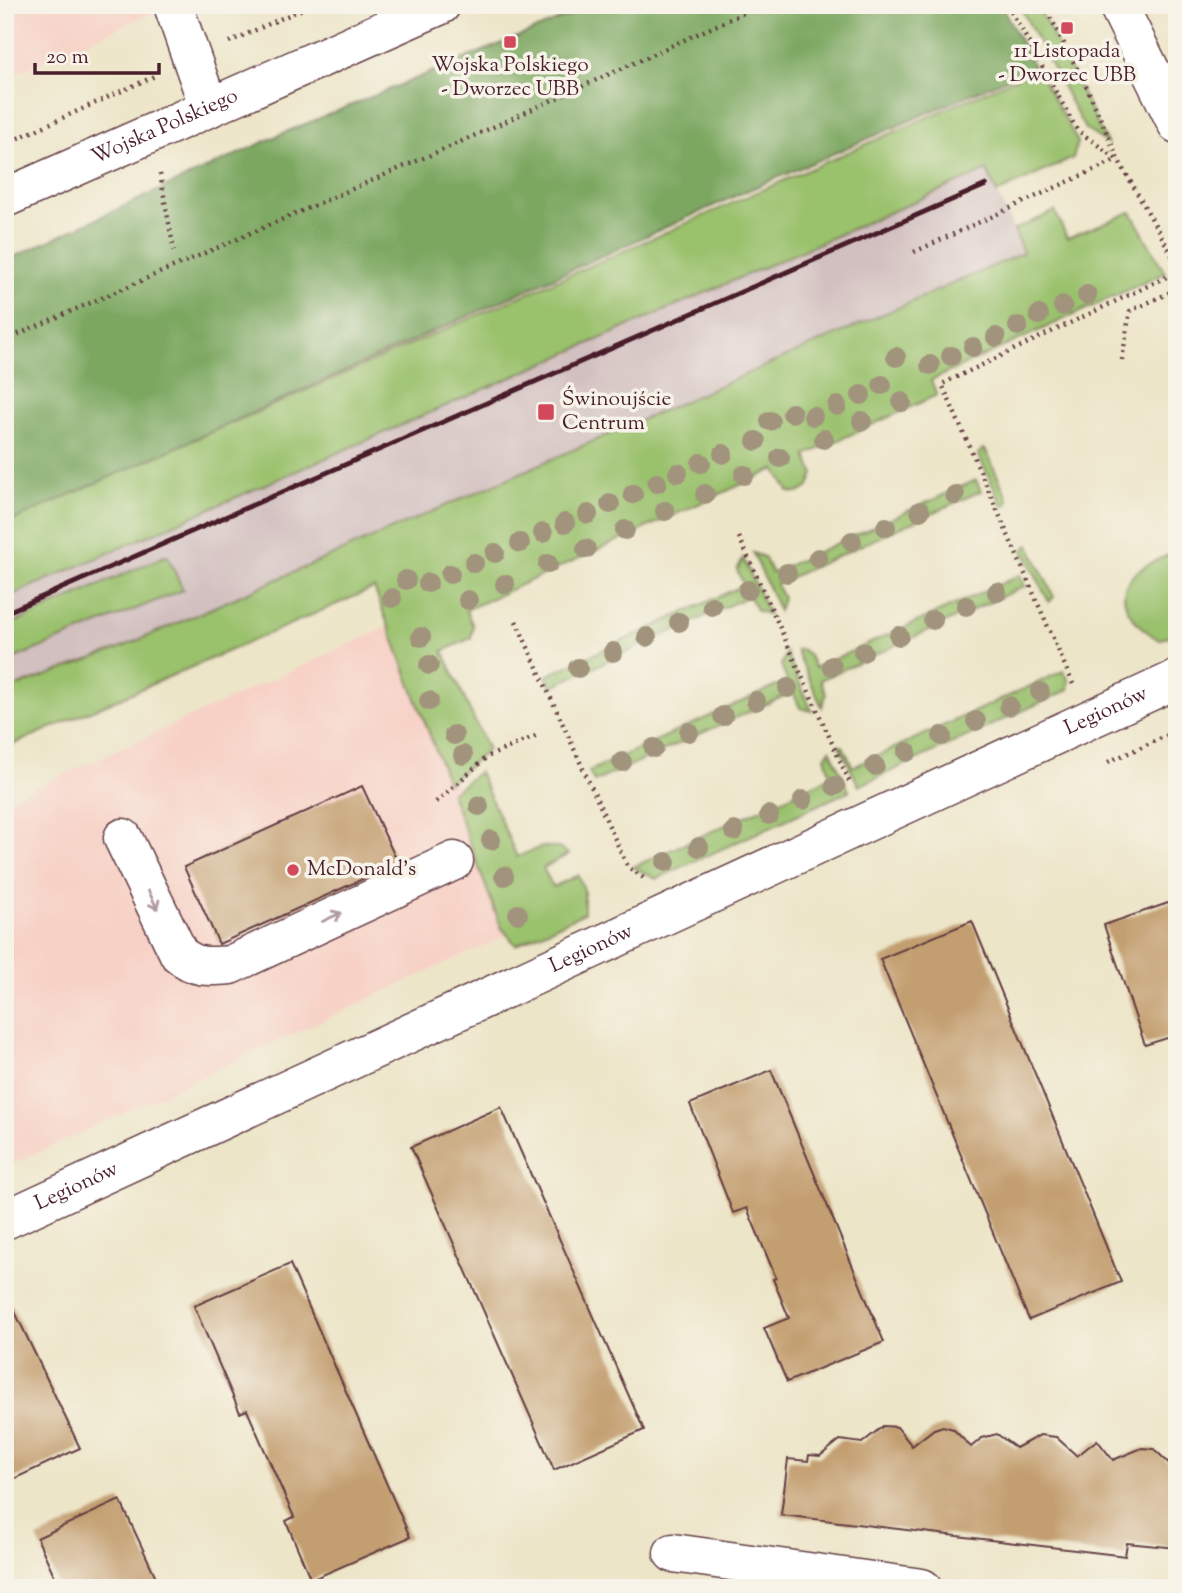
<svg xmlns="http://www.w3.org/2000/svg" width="1182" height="1593" viewBox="0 0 1182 1593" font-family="'Sorts Mill Goudy',serif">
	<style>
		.built { fill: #f7d1c6 }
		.industrial { fill: #d2bfbf }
		.green { fill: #9ac16c; stroke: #72704c; stroke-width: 2 }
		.forest { fill: #7ba760; stroke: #626346; stroke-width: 2 }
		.building { fill: #c39e70 }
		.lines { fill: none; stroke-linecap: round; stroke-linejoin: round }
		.minor-casing { stroke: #623d43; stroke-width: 41 }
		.path { stroke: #623d43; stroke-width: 4.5; stroke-dasharray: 2 5; stroke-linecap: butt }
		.minor { stroke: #fff; stroke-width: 38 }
		.rail { stroke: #4a1f2b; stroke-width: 5 }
		.tree { fill: #a1937c }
		.oneway { stroke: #ae9aa0 }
		.poi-dot { fill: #d1495b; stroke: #f7f3e8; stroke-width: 2.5 }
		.labels { text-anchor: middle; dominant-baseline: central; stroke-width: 7; stroke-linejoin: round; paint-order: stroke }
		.poi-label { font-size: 21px; fill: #4a1f2b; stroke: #f7f3e8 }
		.street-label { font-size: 21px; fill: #4a1f2b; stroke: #f7f3e8 }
	</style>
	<rect width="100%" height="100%" fill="#f7f3e8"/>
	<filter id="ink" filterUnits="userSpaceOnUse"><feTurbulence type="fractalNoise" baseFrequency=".0143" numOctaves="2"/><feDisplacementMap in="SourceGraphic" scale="14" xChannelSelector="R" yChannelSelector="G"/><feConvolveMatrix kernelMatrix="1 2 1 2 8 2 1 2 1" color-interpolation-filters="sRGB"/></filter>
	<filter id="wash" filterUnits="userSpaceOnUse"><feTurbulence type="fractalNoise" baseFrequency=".00686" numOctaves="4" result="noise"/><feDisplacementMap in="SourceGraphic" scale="28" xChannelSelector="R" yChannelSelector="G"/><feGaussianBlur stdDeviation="1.57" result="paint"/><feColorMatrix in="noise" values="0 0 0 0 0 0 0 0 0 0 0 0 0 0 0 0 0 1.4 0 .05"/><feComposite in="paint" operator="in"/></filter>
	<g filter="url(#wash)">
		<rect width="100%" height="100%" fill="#ede5c8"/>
		<path class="built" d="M5 5H170L5 78Z
			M397 623 511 933 5 1168V801Z"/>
		<path class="industrial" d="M987 170 1024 253 118 649 5 691V598Z"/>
		<path class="green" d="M1019 5H1037L1107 143 1085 129Z
			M1037 69 1078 142 1073 158 997 193 987 170 5 598V523Z
			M1055 211 1067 238 1131 212 1165 273 931 380 937 395 806 455 814 474 808 488 798 493 789 492 775 469 466 610 473 626 471 638 443 651 488 750 448 783 374 588 5 748V691L118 649 1023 253 1014 230Z
			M983 449 986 451 1009 501 1005 506 1002 505 978 454Z
			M976 480 981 491 776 584 783 598 779 611 753 553 764 557 772 573Z
			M1029 545 1054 597 1049 602 1023 550Z
			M1177 553V632L1159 640C1124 618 1106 586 1151 563 1160 559 1167 554 1177 553Z
			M167 555 183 590 5 662V627Z
			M743 558 769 615 756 610 749 596 551 687 546 676 744 585 737 570Z
			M1020 575 1025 586 820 680 826 694 822 707 796 650 801 649 808 654 815 668Z
			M786 653 812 711 800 708 793 692 594 782 589 771 787 681 781 665Z
			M1063 671 1069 680 1068 690 859 786 839 745 843 746 853 767Z
			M830 749 849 791 656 879 633 867 831 777 825 757Z
			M479 772 517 857C536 849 550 840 569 854L543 868 553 887 578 875 584 890V913L516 945 501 927 451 793Z"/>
		<path class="forest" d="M595 5H1001L1034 67 742 193 5 524V261L281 134Z"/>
		<g id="blocks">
			<path class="building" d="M362 786 398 863 219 944 184 867Z
				M1177 900V1035L1145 1045 1104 925Z
				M972 921 1121 1282 1029 1320 880 959Z
				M771 1070 884 1342 787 1382 764 1328 789 1318 773 1279 776 1278 747 1208 733 1213 690 1104Z
				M501 1107 644 1430 554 1470 411 1147Z
				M290 1264 410 1537 311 1580 286 1521 294 1517 247 1410 240 1413 194 1306Z
				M5 1291 80 1448 5 1483Z
				M883 1426 897 1427 912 1446 934 1429 943 1426 953 1429 971 1447 982 1438 997 1434 1016 1448 1040 1435 1056 1437 1077 1456 1097 1440 1113 1460 1142 1448 1154 1449 1177 1471V1548L1127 1543 1125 1556 781 1515 788 1459 808 1461 809 1455 820 1456 840 1440 862 1443Z
				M120 1500 161 1588H60L37 1538Z"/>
		</g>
	</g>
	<g filter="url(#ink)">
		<use href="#blocks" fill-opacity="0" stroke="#623d43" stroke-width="2"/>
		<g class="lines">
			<defs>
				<g id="minor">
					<path d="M173 5 209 108"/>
					<path d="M1118 5 1177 124"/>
					<path id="s1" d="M5 198 441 5"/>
					<path d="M123 838 179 954C195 968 208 967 230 965L454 861"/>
					<path id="s2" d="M5 1220 1177 679"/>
					<path d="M673 1553 922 1588"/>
				</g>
			</defs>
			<use href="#minor" class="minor-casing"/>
			<path class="path" d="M1008 5 1077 130 1117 159
				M1044 5 1087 88 1118 159 1177 264
				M229 42 311 5
				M5 144 157 75
				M160 174 174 251
				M914 252 1118 159
				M5 340 458 143 761 5
				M1122 360 1130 311 1177 289
				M739 537 851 785
				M516 621 624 859 628 867 645 879
				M1073 684 942 384 1177 272
				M1108 762 1177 731
				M436 802 487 757 538 735"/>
			<use href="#minor" class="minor"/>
			<path class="rail" d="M5 613 986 185"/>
		</g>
		<g class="tree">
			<circle cx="1087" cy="295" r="10"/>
			<circle cx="1063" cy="306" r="10"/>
			<circle cx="1039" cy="315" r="10"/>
			<circle cx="1018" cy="326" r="10"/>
			<circle cx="996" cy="337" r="10"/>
			<circle cx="973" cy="347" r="10"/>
			<circle cx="951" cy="356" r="10"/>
			<circle cx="896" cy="357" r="10"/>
			<circle cx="930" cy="365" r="10"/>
			<circle cx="882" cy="385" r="10"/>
			<circle cx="861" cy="395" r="10"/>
			<circle cx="902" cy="402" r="10"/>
			<circle cx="837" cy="406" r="10"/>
			<circle cx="792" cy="413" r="10"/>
			<circle cx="813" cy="416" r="10"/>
			<circle cx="770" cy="421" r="10"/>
			<circle cx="862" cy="421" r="10"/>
			<circle cx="824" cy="439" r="10"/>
			<circle cx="756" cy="441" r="10"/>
			<circle cx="723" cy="454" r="10"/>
			<circle cx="780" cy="458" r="10"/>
			<circle cx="701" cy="463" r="10"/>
			<circle cx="678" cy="473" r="10"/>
			<circle cx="744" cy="475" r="10"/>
			<circle cx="657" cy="483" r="10"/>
			<circle cx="633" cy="494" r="10"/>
			<circle cx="705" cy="494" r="10"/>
			<circle cx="955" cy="495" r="10"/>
			<circle cx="610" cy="504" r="10"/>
			<circle cx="665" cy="511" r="10"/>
			<circle cx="920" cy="511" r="10"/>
			<circle cx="588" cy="514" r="10"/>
			<circle cx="565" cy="523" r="10"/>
			<circle cx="886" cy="527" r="10"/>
			<circle cx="625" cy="530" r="10"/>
			<circle cx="543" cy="533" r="10"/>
			<circle cx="852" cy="541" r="10"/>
			<circle cx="520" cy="543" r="10"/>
			<circle cx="586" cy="549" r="10"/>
			<circle cx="495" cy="553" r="10"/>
			<circle cx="818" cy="558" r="10"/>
			<circle cx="474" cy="563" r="10"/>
			<circle cx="548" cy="564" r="10"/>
			<circle cx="787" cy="573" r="10"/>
			<circle cx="450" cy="574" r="10"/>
			<circle cx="406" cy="580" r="10"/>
			<circle cx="428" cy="583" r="10"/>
			<circle cx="505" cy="584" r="10"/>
			<circle cx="748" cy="590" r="10"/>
			<circle cx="997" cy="592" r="10"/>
			<circle cx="392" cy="598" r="10"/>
			<circle cx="468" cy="600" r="10"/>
			<circle cx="712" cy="606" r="10"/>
			<circle cx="966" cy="606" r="10"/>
			<circle cx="933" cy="620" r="10"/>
			<circle cx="679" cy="622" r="10"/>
			<circle cx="899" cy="636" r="10"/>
			<circle cx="421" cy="637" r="10"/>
			<circle cx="647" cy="637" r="10"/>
			<circle cx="613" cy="652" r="10"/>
			<circle cx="863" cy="652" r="10"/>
			<circle cx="429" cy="665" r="10"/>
			<circle cx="832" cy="666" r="10"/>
			<circle cx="578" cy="668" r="10"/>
			<circle cx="788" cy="688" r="10"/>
			<circle cx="1040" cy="692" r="10"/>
			<circle cx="429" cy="701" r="10"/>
			<circle cx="756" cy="701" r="10"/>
			<circle cx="1009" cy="706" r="10"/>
			<circle cx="723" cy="716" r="10"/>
			<circle cx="976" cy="721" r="10"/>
			<circle cx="689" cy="732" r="10"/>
			<circle cx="454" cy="735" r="10"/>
			<circle cx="942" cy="736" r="10"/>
			<circle cx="654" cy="748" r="10"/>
			<circle cx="907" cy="752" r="10"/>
			<circle cx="463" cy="755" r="10"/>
			<circle cx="622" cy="762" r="10"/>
			<circle cx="875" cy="766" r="10"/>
			<circle cx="835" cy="786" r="10"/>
			<circle cx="803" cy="800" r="10"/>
			<circle cx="479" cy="806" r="10"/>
			<circle cx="769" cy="815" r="10"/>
			<circle cx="734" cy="831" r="10"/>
			<circle cx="491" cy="840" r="10"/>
			<circle cx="699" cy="847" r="10"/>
			<circle cx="666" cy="862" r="10"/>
			<circle cx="504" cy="876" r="10"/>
			<circle cx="518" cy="914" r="10"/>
		</g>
		<defs><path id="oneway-shaft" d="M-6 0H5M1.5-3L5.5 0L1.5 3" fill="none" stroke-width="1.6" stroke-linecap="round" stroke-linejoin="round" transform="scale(1.75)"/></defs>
		<g class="oneway">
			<use href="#oneway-shaft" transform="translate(153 900) rotate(64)"/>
			<use href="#oneway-shaft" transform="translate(332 917) rotate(-25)"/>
		</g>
	</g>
	<g class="poi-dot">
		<rect x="1060" y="21" width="14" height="14" rx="3.5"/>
		<rect x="503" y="35" width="14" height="14" rx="3.5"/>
		<rect x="537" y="403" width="18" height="18" rx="3.5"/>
		<circle cx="293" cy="870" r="7"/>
	</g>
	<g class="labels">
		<g class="poi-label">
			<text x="1067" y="52">11 Listopada<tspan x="1067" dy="24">- Dworzec UBB</tspan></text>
			<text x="510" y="66">Wojska Polskiego<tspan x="510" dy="24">- Dworzec UBB</tspan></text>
			<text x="562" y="400" text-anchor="start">Świnoujście<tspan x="562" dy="24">Centrum</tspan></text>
			<text x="307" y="870" text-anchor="start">McDonald's</text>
		</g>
		<g class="street-label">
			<text stroke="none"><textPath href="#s1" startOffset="175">Wojska Polskiego</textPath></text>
			<text stroke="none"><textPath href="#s2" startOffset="1213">Legionów</textPath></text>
			<text stroke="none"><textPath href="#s2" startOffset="646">Legionów</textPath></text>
			<text stroke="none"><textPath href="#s2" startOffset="79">Legionów</textPath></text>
		</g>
	</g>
	<rect width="1182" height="1593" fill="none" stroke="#f7f3e8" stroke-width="28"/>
	<path d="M35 63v10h124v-10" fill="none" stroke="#4a1f2b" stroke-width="3.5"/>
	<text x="46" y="63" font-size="21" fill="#4a1f2b" stroke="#f7f3e8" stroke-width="5" paint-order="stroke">20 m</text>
</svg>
